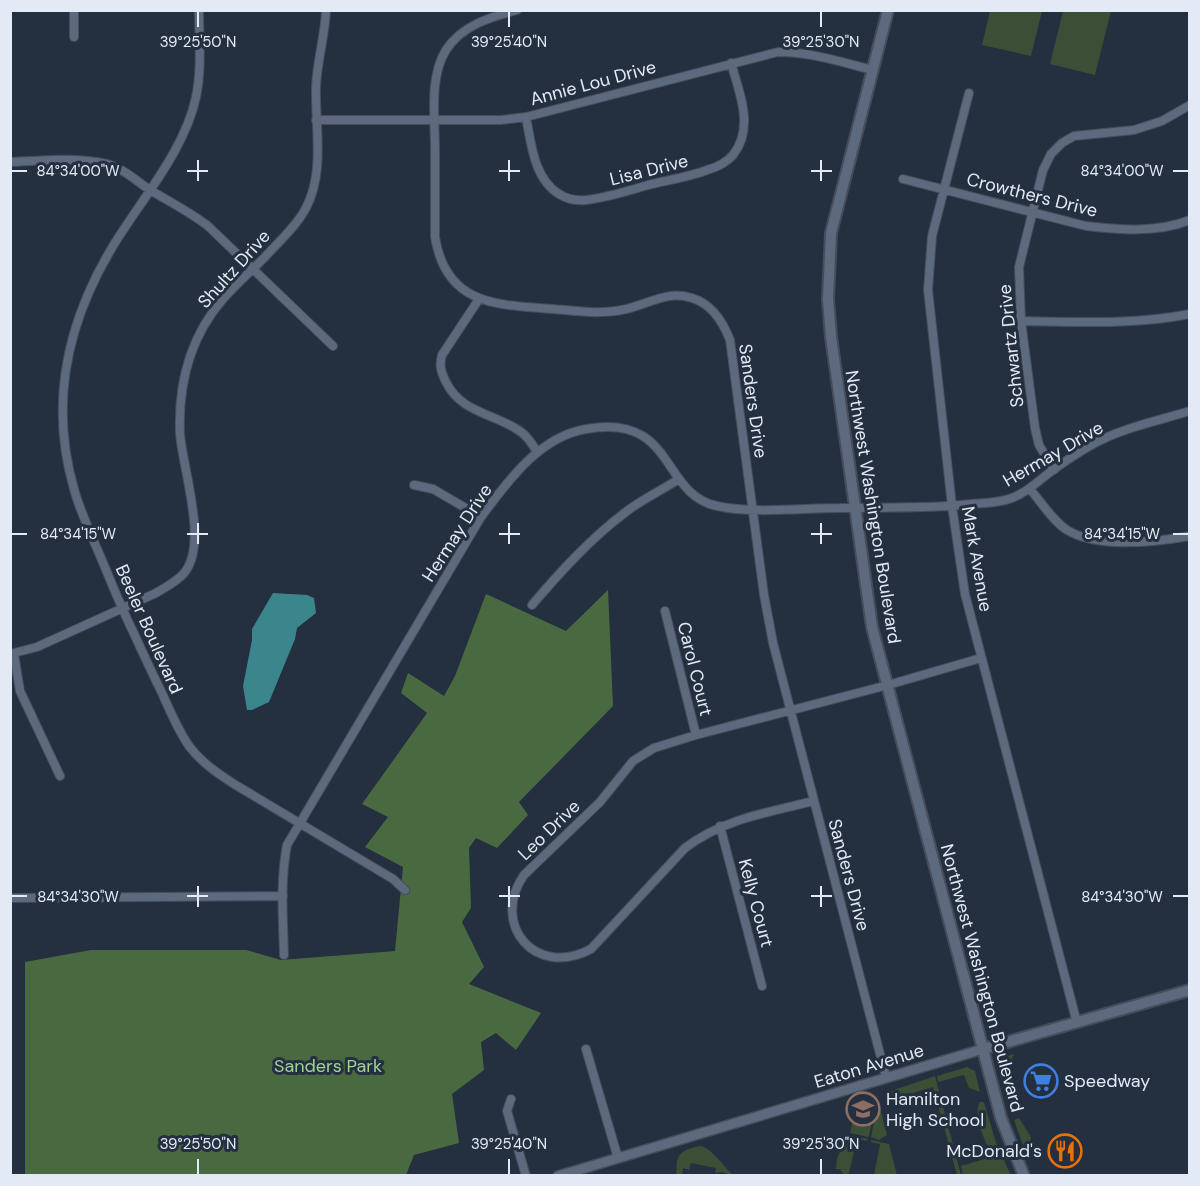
<svg xmlns="http://www.w3.org/2000/svg" width="1200" height="1186" viewBox="0 0 1200 1186" font-family="'DM Sans',sans-serif">
	<style>
		.green { fill: #3a4f35 }
		.forest { fill: #496a41 }
		.water { fill: #3b858c }
		.lines { fill: none; stroke-linecap: round; stroke-linejoin: round }
		.minor-casing { stroke: #454d5c; stroke-width: 10 }
		.tertiary-casing { stroke: #454d5c; stroke-width: 12 }
		.secondary-casing { stroke: #454d5c; stroke-width: 14 }
		.minor { stroke: #5d697c; stroke-width: 8 }
		.tertiary { stroke: #5d697c; stroke-width: 9 }
		.secondary { stroke: #5d697c; stroke-width: 10 }
		.ticks { fill: none; stroke: #e3eaf5; stroke-width: 2 }
		.labels { text-anchor: middle; dominant-baseline: central; stroke-width: 6; stroke-linejoin: round; paint-order: stroke }
		.street-label { font-size: 18px; fill: #e3eaf5; stroke: #242f3f }
		.park-label { font-size: 18px; fill: #a0d494; stroke: #242f3f }
		.poi-label { font-size: 18px; fill: #e3eaf5; stroke: #242f3f; text-anchor: start }
		.ticks-label { font-size: 15px; text-anchor: middle; fill: #e3eaf5; stroke: #242f3f; stroke-width: 6; stroke-linejoin: round; paint-order: stroke }
	</style>
	<rect width="100%" height="100%" fill="#242f3f"/>
	<path class="green" d="M990 11H1042L1031 56 982 45Z
		M1063 11H1111L1095 75 1050 64Z
		M1014 1054 1006 1069 1005 1077 1002 1078 999 1061 1002 1058Z
		M967 1067 975 1071 980 1092 969 1088 964 1075 938 1082 937 1076Z
		M935 1076 961 1175H957L933 1087 890 1100 891 1105 889 1106 885 1093Z
		M873 1095 877 1097 869 1136 868 1137 850 1133C857 1110 844 1103 873 1095Z
		M878 1101 887 1135 879 1140 871 1137Z
		M980 1102H984L997 1146 988 1147C982 1135 973 1113 980 1102Z
		M1019 1118 1031 1137 1030 1143 1023 1145 1014 1120Z
		M849 1135 868 1139 867 1141 857 1139 849 1173 844 1175 840 1169H836L837 1158Z
		M871 1140 889 1144 897 1175H874L880 1144 871 1142Z
		M700 1146C711 1147 724 1167 733 1175L721 1172 715 1173 716 1168 691 1163 689 1170 683 1168 682 1175H676C678 1162 674 1157 686 1150 690 1148 694 1147 700 1146Z
		M1001 1154 1011 1175H963L961 1166Z"/>
	<path class="forest" d="M608 590 613 706 519 802 528 815 497 848 476 838 469 848 471 908 462 922 484 967 469 984 541 1013 516 1050 496 1033 481 1042 484 1070 452 1094 459 1143 414 1155 406 1175H25V962L91 950H246L281 960 395 951 403 867 365 847 388 817 362 804 427 713 401 693 408 673 444 696 455 676 486 594 566 631Z"/>
	<path class="water" d="M273 593 307 595 314 598 316 613 297 628 295 639 269 702 252 710H247L243 686 252 640V629Z"/>
	<g class="lines">
		<defs>
			<path id="minor" d="M199 10C199 39 202 69 196 97 185 150 141 200 113 246 67 322 49 403 74 489 79 508 88 527 95 544 106 569 116 595 127 619 139 644 150 669 162 693 170 711 178 730 189 746 201 762 217 773 234 784L393 879 405 890
				M517 10C491 17 462 25 446 50 429 77 435 118 435 149 435 178 435 208 435 237 446 305 496 305 553 309 577 311 602 315 626 309 649 304 667 290 692 298 712 304 723 322 730 340L764 595 773 643 886 1077
				M74 37V10
				M969 93 932 236 928 290 952 506 965 594 1077 1023
				M526 117C531 143 534 179 559 194 567 199 577 201 586 200 606 198 628 191 648 185 668 180 690 177 710 169 718 167 728 161 733 155 755 127 739 92 731 63
				M316 120H501L526 117 778 52C811 52 841 62 873 70
				M10 162C40 161 73 157 102 163 121 166 135 180 150 190 170 202 190 212 208 226L333 346
				M903 179 1086 226C1120 230 1157 233 1190 220
				M479 299 442 355C439 366 441 372 446 382 460 411 490 413 515 428 526 434 531 442 537 452
				M1021 321C1077 322 1134 325 1190 314
				M1054 470 1039 445 1035 428 1021 321 1019 267 1043 170 1051 154 1062 143 1074 136 1134 130 1162 121 1190 105
				M414 485 433 489 481 517
				M1030 489C1041 502 1053 521 1067 530 1098 549 1155 542 1190 536
				M532 605C561 571 591 538 627 511 643 499 662 490 679 479
				M665 611 696 735
				M10 654 37 647 156 593C166 587 178 581 185 572 208 542 183 470 180 434 178 384 190 337 223 299 236 284 251 271 265 257 279 241 296 227 306 208 325 172 315 127 316 87 317 61 325 36 326 10
				M14 654 20 691 60 776
				M814 801C769 812 723 819 685 848L591 949C535 979 490 924 524 875L600 802 633 761 654 748 696 735 888 685 981 658
				M720 826 762 986
				M10 898 283 896
				M284 955C283 919 280 881 287 845L481 517C508 481 539 437 586 429 676 413 660 494 717 506 753 514 803 508 840 508 884 507 928 509 971 504 985 503 999 503 1012 498 1028 492 1039 480 1053 470 1067 460 1083 449 1099 441 1127 427 1160 420 1190 411
				M586 1049 618 1158
				M511 1099 507 1111 526 1176"/>
			<path id="tertiary" d="M558 1176 983 1049"/>
			<path id="secondary" d="M888 10 831 233 828 299 831 337 872 627 1001 1118 1024 1176
				M983 1049 1190 990"/>
		</defs>
		<use href="#minor" class="minor-casing"/>
		<use href="#tertiary" class="tertiary-casing"/>
		<use href="#secondary" class="secondary-casing"/>
		<use href="#minor" class="minor"/>
		<use href="#tertiary" class="tertiary"/>
		<use href="#secondary" class="secondary"/>
	</g>
	<path class="ticks" d="M198 12V27M509 12V27M821 12V27M198 160V181M509 160V181M821 160V181M12 171H27M187 171H208M499 171H520M811 171H832M1173 171H1188M198 523V544M509 523V544M821 523V544M12 534H27M187 534H208M499 534H520M811 534H832M1173 534H1188M198 886V907M509 886V907M821 886V907M12 896H27M187 896H208M499 896H520M811 896H832M1173 896H1188M198 1159V1174M509 1159V1174M821 1159V1174"/>
	<defs>
		<symbol id="supermarket-ring" viewBox="-11 -11 22 22"><circle r="9.5" fill="#242f3f" stroke="#3f7fe0" stroke-width="1.5"/><path d="M-6-5.5h2.5l.6 2H6L4.5 2H-2.5L-4.4-4H-6ZM-1.5 3.2a1.3 1.3 0 1 0 .1 0ZM3 3.2a1.3 1.3 0 1 0 .1 0Z" fill="#3f7fe0"/></symbol>
		<symbol id="school-ring" viewBox="-11 -11 22 22"><circle r="9.5" fill="#242f3f" stroke="#8d6e63" stroke-width="1.5"/><path d="M0-5L7-2L0 1L-7-2ZM-4 1L0 2.5L4 1V4Q0 6-4 4Z" fill="#8d6e63"/></symbol>
		<symbol id="restaurant-ring" viewBox="-11 -11 22 22"><circle r="9.5" fill="#242f3f" stroke="#e8710a" stroke-width="1.5"/><path d="M-5-6h1v4h1v-4h1v4h1v-4h1v5L-1.5 .5V6h-2V.5L-5-1ZM5-6V6H3V1.5H1.5Q1.5-4 5-6Z" fill="#e8710a"/></symbol>
	</defs>
	<g fill-rule="evenodd">
		<use href="#supermarket-ring" x="1022" y="1062" width="38" height="38"/>
		<use href="#school-ring" x="844" y="1090" width="38" height="38"/>
		<use href="#restaurant-ring" x="1046" y="1132" width="38" height="38"/>
	</g>
	<g class="labels">
		<g class="street-label">
			<text transform="translate(593 83) rotate(-15)">Annie Lou Drive</text>
			<text transform="translate(649 170) rotate(-14)">Lisa Drive</text>
			<text transform="translate(1032 195) rotate(14)">Crowthers Drive</text>
			<text transform="translate(234 269) rotate(-48)">Shultz Drive</text>
			<text transform="translate(1011 346) rotate(-96)">Schwartz Drive</text>
			<text transform="translate(753 401) rotate(82)">Sanders Drive</text>
			<text transform="translate(1053 454) rotate(-30)">Hermay Drive</text>
			<text transform="translate(873 507) rotate(81)">Northwest Washington Boulevard</text>
			<text transform="translate(457 533) rotate(-57)">Hermay Drive</text>
			<text transform="translate(977 559) rotate(80)">Mark Avenue</text>
			<text transform="translate(149 629) rotate(66)">Beeler Boulevard</text>
			<text transform="translate(695 669) rotate(76)">Carol Court</text>
			<text transform="translate(549 830) rotate(-44)">Leo Drive</text>
			<text transform="translate(849 875) rotate(75)">Sanders Drive</text>
			<text transform="translate(756 903) rotate(75)">Kelly Court</text>
			<text transform="translate(982 978) rotate(75)">Northwest Washington Boulevard</text>
			<text transform="translate(869 1066) rotate(-17)">Eaton Avenue</text>
		</g>
		<g class="park-label">
			<text x="328" y="1066">Sanders Park</text>
		</g>
		<g class="poi-label">
			<text x="1064" y="1081">Speedway</text>
			<text x="886" y="1099">Hamilton<tspan x="886" dy="21">High School</tspan></text>
			<text x="1042" y="1151" text-anchor="end">McDonald's</text>
		</g>
	</g>
	<g class="ticks-label">
		<text x="198" y="47">39°25'50"N</text>
		<text x="509" y="47">39°25'40"N</text>
		<text x="821" y="47">39°25'30"N</text>
		<text x="1122" y="176">84°34'00"W</text>
		<text x="78" y="176">84°34'00"W</text>
		<text x="1122" y="539">84°34'15"W</text>
		<text x="78" y="539">84°34'15"W</text>
		<text x="1122" y="902">84°34'30"W</text>
		<text x="78" y="902">84°34'30"W</text>
		<text x="198" y="1149">39°25'50"N</text>
		<text x="509" y="1149">39°25'40"N</text>
		<text x="821" y="1149">39°25'30"N</text>
	</g>
	<rect width="1200" height="1186" fill="none" stroke="#e3eaf5" stroke-width="24"/>
</svg>
